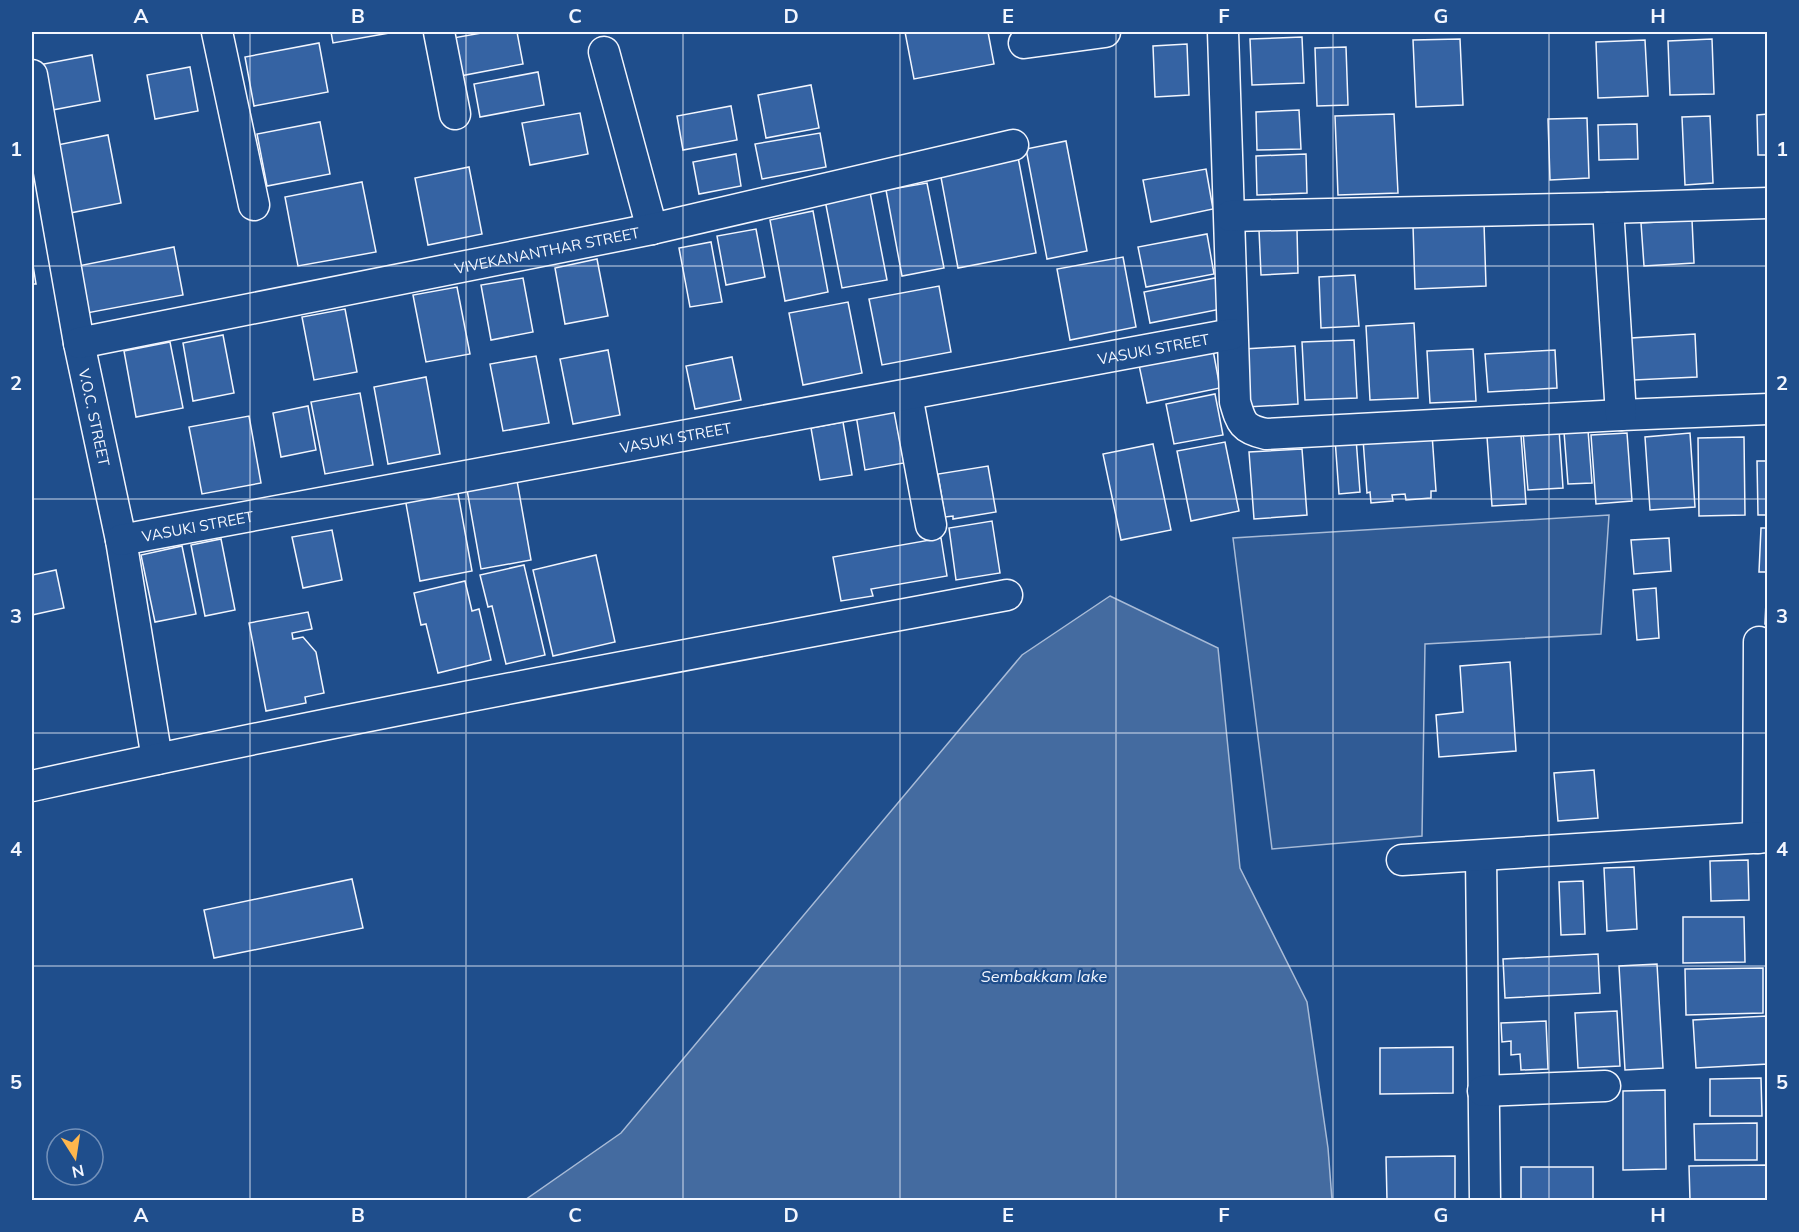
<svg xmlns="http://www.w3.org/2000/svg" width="1799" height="1232" viewBox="0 0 1799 1232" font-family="Mulish,sans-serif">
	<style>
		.green { fill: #305b95; stroke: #a8bbd7; stroke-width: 1.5 }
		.water { fill: #446ba0; stroke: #a8bbd7; stroke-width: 1.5 }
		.building { fill: #3563a3; stroke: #f2f6ff; stroke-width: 1.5 }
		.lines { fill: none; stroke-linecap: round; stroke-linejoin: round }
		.minor-casing { stroke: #f2f6ff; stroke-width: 33 }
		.minor { stroke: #1f4e8c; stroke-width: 30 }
		.grid { fill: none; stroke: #f2f6ff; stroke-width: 1.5; stroke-opacity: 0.55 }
		.labels { text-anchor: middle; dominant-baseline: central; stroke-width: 4.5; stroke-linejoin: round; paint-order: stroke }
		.street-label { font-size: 15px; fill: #f2f6ff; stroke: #1f4e8c }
		.water-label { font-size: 16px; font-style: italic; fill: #f2f6ff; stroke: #1f4e8c }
		.neatline { fill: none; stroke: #f2f6ff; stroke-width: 2 }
		.grid-label { font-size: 20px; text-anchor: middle; font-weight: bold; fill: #f2f6ff }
	</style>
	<rect width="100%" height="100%" fill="#1f4e8c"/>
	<path class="green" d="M1609 515 1601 634 1425 644 1422 836 1272 849 1233 538Z"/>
	<path class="water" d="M1110 596 1218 648 1240 868 1307 1002 1328 1148 1332 1200H525L621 1133 1022 655Z"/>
	<path class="building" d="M331 32H395L333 43Z
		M487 32H517L523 64 460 76 453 38Z
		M905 32H988L994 64 914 79Z
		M1302 37 1304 83 1252 85 1250 39Z
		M1460 39 1463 105 1416 107 1413 40Z
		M1712 39 1714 94 1670 95 1668 41Z
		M1645 40 1648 96 1598 98 1596 42Z
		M319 43 328 92 254 106 245 57Z
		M1187 44 1189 95 1155 97 1153 46Z
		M1346 47 1348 105 1317 106 1315 48Z
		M92 55 100 101 42 112 33 66Z
		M190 67 198 111 155 119 147 75Z
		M538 72 544 105 480 117 474 84Z
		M811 85 819 128 766 138 758 95Z
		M731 106 737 140 683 150 677 116Z
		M1299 110 1301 149 1257 150 1256 112Z
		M580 113 588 154 530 165 522 123Z
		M1394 114 1398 193 1338 195 1335 116Z
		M1768 114V155H1758L1757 115Z
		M1710 116 1713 183 1685 185 1682 117Z
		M1587 118 1589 178 1550 180 1548 119Z
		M320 122 330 174 267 186 257 134Z
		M1637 124 1638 159 1599 160 1598 125Z
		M820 133 826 167 762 179 755 144Z
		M108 135 121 203 65 214 52 146Z
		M1066 141 1087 251 1047 259 1026 149Z
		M736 154 741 186 699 194 693 162Z
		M1306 154 1307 193 1257 195 1256 156Z
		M1018 157 1036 253 958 268 940 172Z
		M469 167 482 234 428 245 415 178Z
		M1206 169 1213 209 1151 222 1143 180Z
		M362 182 376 252 298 266 285 197Z
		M927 183 944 268 902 276 886 190Z
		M870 192 887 280 842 288 825 200Z
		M813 211 828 292 785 301 770 220Z
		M1692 220 1694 263 1644 266 1641 223Z
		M1484 223 1486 286 1415 289 1413 226Z
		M756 229 765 277 726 285 717 236Z
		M1297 229 1298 273 1261 275 1259 230Z
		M1207 234 1214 274 1146 287 1138 247Z
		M711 242 722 302 690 307 679 248Z
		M174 247 183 295 87 313 78 266Z
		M1123 257 1136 327 1070 340 1057 269Z
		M32 259 36 284H32Z
		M597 259 608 316 565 324 555 268Z
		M1355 275 1359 326 1321 328 1319 277Z
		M1220 277 1226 308 1150 323 1144 292Z
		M523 278 533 332 491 340 481 285Z
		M939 286 951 352 882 365 869 299Z
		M457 287 470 354 426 362 413 295Z
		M848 302 862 373 803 385 789 313Z
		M345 309 357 372 314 380 302 317Z
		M1414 323 1418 398 1370 400 1366 326Z
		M1695 334 1697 377 1634 380 1631 338Z
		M223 335 234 393 193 401 183 343Z
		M1354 340 1357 398 1305 400 1302 342Z
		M170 342 183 408 136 417 124 351Z
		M1295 346 1298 404 1247 407 1244 349Z
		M1473 349 1476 401 1430 403 1427 351Z
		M608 350 620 415 573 424 560 359Z
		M1213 350 1220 388 1147 403 1139 365Z
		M1555 350 1557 388 1488 392 1485 354Z
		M536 356 549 423 503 431 490 364Z
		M732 357 741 400 695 409 686 366Z
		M426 377 440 454 388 464 374 387Z
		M360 393 373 465 325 474 311 402Z
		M1215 394 1223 435 1174 444 1166 404Z
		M308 406 316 450 281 457 273 413Z
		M894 408 904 463 865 470 856 415Z
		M249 416 261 483 202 494 189 427Z
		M843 422 852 475 820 480 811 428Z
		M1559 429 1563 488 1528 490 1523 432Z
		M1588 430 1592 483 1568 484 1564 432Z
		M1627 433 1632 501 1596 504 1591 435Z
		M1690 433 1695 507 1650 510 1645 437Z
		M1432 434 1436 491H1431V498L1406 500 1405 494 1392 495 1393 501 1371 503 1370 492 1367 493 1363 439Z
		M1521 435 1526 504 1492 506 1487 437Z
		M1744 437 1745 515 1699 516 1698 438Z
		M1356 438 1360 492 1339 494 1335 439Z
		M1225 442 1239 511 1191 521 1177 451Z
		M1153 444 1171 530 1121 540 1103 454Z
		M1302 449 1307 515 1254 519 1249 452Z
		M1757 461H1768V515H1758Z
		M988 466 996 512 953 519V516L945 517 938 474Z
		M516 475 531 560 481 569 466 484Z
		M457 488 472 571 420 581 405 498Z
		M992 521 1000 573 956 580 949 528Z
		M1761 528H1768V572H1759Z
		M332 530 342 580 303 588 292 537Z
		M941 538 947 576 871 589 873 596 841 601 833 557Z
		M1669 538 1671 571 1634 574 1631 540Z
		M221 539 235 610 205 616 191 545Z
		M182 546 196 614 155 622 141 555Z
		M596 555 615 642 553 656 533 570Z
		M524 565 545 655 506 664 492 606 488 607 480 575Z
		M56 570 64 608 32 615V575Z
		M1767 579H1768V624H1765Z
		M465 581 472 611 479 609 491 660 438 673 426 624 421 625 414 593Z
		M1656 588 1659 638 1637 640 1633 590Z
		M308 612 312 629 292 633 293 639 303 637 316 652 324 693 305 697 306 703 266 711 249 623Z
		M1510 662 1516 751 1439 757 1436 715 1463 712 1460 666Z
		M1594 770 1598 818 1558 821 1554 773Z
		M1748 860 1749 900 1711 901 1710 861Z
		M1634 867 1637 929 1607 931 1604 868Z
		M352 879 363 928 214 958 204 910Z
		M1583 881 1585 934 1561 935 1559 882Z
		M1683 917H1744L1745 962 1683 963Z
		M1598 954 1600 993 1505 998 1503 959Z
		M1657 964 1663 1068 1625 1070 1619 966Z
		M1763 968V1013L1686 1015 1685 969Z
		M1617 1011 1620 1066 1578 1068 1575 1013Z
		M1767 1016 1768 1064 1696 1068 1693 1020Z
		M1546 1021 1548 1069 1521 1070 1520 1054 1511 1055V1041L1502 1042 1501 1023Z
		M1453 1047V1093L1380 1094V1048Z
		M1761 1078 1762 1116H1710V1079Z
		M1665 1090 1666 1169 1623 1170V1091Z
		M1757 1123V1160H1695L1694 1124Z
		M1455 1156V1200H1387L1386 1157Z
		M1766 1165V1200H1690L1689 1166Z
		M1521 1167H1593V1200H1521Z"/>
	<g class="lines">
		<defs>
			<g id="minor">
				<path d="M217 32 254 205"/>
				<path d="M439 32 455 114"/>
				<path d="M1223 32 1235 402C1241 423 1243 429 1266 434L1621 415 1768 409"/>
				<path d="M1024 43 1105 32"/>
				<path d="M604 52 652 229"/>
				<path id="s1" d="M32 75 79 343 121 540 157 759"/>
				<path d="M1608 208 1621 415"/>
				<path d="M1230 216 1608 208 1768 203"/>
				<path id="s2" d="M79 343 652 229 1013 145"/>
				<path d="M907 395 931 525"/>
				<path id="s3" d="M121 540 1232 334"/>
				<path d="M32 786C355 715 681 656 1007 595"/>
				<path d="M1758 838 1759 642"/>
				<path d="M1481 856 1485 1200"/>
				<path d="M1402 860 1768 837"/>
				<path d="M1483 1091 1605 1086"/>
			</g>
		</defs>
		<use href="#minor" class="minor-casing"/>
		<use href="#minor" class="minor"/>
	</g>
	<path class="grid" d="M250 32V1200M466 32V1200M683 32V1200M900 32V1200M1116 32V1200M1333 32V1200M1549 32V1200M32 266H1768M32 499H1768M32 733H1768M32 966H1768"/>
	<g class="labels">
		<g class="street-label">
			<text stroke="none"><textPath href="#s2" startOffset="477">VIVEKANANTHAR STREET</textPath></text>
			<text stroke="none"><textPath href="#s3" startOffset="1050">VASUKI STREET</textPath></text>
			<text stroke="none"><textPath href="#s1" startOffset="348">V.O.C. STREET</textPath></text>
			<text stroke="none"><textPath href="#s3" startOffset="564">VASUKI STREET</textPath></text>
			<text stroke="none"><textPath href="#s3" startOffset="78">VASUKI STREET</textPath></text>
		</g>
		<g class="water-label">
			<text x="1044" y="976">Sembakkam lake</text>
		</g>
	</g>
	<rect width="1799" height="1232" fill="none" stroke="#1f4e8c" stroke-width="66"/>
	<g transform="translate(75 1157) rotate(168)"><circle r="28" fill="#1f4e8c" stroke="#7391ba" stroke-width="1.5"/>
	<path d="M0-4.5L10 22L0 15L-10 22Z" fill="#ffb74d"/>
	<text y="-9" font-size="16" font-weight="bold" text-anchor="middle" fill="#f2f6ff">N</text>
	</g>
	<rect x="33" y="33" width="1733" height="1166" class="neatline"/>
	<g class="grid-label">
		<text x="141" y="23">A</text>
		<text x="358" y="23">B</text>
		<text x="575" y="23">C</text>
		<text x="791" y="23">D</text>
		<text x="1008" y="23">E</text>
		<text x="1224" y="23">F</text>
		<text x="1441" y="23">G</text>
		<text x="1658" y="23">H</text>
		<text x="16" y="156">1</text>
		<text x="1782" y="156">1</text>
		<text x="16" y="390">2</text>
		<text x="1782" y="390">2</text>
		<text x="16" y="623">3</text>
		<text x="1782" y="623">3</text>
		<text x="16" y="856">4</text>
		<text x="1782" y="856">4</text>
		<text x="16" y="1089">5</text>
		<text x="1782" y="1089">5</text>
		<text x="141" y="1222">A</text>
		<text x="358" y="1222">B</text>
		<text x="575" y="1222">C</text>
		<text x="791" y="1222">D</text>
		<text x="1008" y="1222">E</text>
		<text x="1224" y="1222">F</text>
		<text x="1441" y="1222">G</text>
		<text x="1658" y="1222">H</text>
	</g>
</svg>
